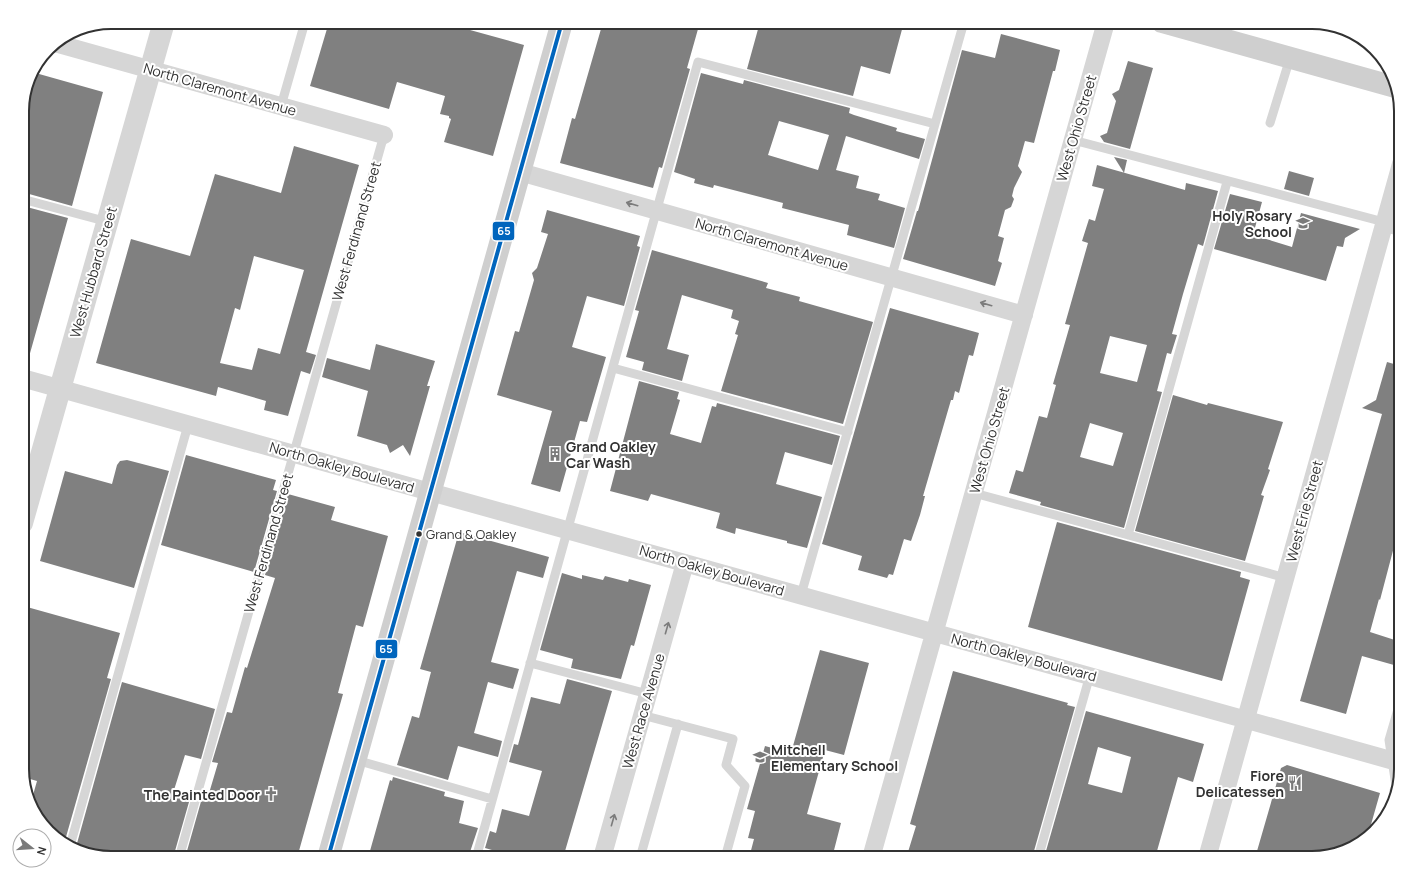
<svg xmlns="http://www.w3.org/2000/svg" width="1423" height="880" viewBox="0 0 1423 880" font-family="Manrope,sans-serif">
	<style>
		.building { fill: #808080; fill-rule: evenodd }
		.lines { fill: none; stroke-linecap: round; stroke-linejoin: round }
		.service { stroke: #d6d6d6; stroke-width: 9 }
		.minor { stroke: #d6d6d6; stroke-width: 18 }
		.tertiary { stroke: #d6d6d6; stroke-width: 22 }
		.secondary { stroke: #cfcfcf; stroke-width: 22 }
		.bus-1-casing { stroke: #fff; stroke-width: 7 }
		.bus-1 { stroke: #0065bd; stroke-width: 4 }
		.oneway { stroke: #7c7c7c }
		.bus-dot { fill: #323232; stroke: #fff; stroke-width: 1.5 }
		.labels { text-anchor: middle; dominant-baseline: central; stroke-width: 4; stroke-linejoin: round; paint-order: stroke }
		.bus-label { font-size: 13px; fill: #323232; stroke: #fff; text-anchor: start }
		.street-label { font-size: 14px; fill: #323232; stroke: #fff }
		.poi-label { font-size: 14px; font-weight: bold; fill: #323232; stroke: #fff; text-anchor: end }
		.rim { fill: none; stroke: #323232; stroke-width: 2 }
		.line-badge { stroke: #fff; stroke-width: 1.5 }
		.badge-label { font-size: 11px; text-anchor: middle; font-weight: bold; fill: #fff }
	</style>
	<rect width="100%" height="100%" fill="#fff"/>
	<path class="building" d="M329 22H441L524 45 493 156 444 142 451 119 449 118V116L440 114 445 96 397 82 389 109 310 86Z
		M603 22H700L687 68 690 69 662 168 659 167 653 188 560 163 572 118 575 119Z
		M760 22H904L890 74 861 66 853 96 747 69Z
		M1001 34 1060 50 1055 71H1053L1034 143 1025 141 1018 166 1022 172 1014 188 1012 196 1014 199 1011 207 1005 210 998 236 1004 238 998 261 1002 263 995 286 903 259 917 211H918L962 50 995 58Z
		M1128 61 1153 68 1130 149 1104 142 1100 136 1107 133 1116 101 1112 94 1119 90Z
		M32 72 103 92 72 206 22 192V106L29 77Z
		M701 73 743 84 744 80 850 108 849 113 854 115 897 128 896 131 925 139 919 159 846 136 836 170 859 176 856 188 880 194 878 200 905 208 894 248 847 235 849 225 782 208 783 203 714 185 713 188 694 183 695 179 674 172ZM779 121 829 135 818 170 768 155Z
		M294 146 359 165 306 352 316 355 310 374 301 371 288 416 264 410 266 401 218 387 216 396 96 363 131 239 190 256 215 174 281 193ZM254 256 304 270 280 354 258 348 252 370 220 363 235 308 240 310Z
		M1114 157 1127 160 1124 173Z
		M1097 165 1185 190 1186 183 1218 191 1203 246 1198 244 1183 294 1172 334 1177 335 1171 354 1167 353 1157 391 1162 392 1124 528 1040 505 1041 502 1009 493 1016 470 1023 472 1039 416 1047 418 1056 385 1053 384 1070 325 1065 324 1088 243 1082 241 1089 219 1095 221 1104 189 1092 186ZM1110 336 1147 345 1137 382 1100 373ZM1090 423 1123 433 1113 466 1080 457Z
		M1289 171 1314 178 1309 196 1284 189Z
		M1230 194 1262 202 1253 235 1292 247 1301 213 1360 229 1345 238 1343 247 1337 246 1326 281 1214 249Z
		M23 206 68 218 27 364 22 363Z
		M547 210 640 236 637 246 640 247 624 306 587 296 572 347 606 357 587 422 580 421 560 492 531 484 552 411 497 395 515 331 519 332 534 280 532 273 537 268 548 234 541 232Z
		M652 250 768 283 766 288 800 297 799 301 873 322 843 424 721 391 738 335 735 334 739 321 731 318 733 310 682 295 667 349 689 355 682 381 642 370 644 362 626 357 639 311 635 310Z
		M890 308 979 333 973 356 969 355 959 393 955 391 953 400H951L923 496H925L920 515 911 541 904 539 893 575 889 574 887 578 858 570 862 556 822 544Z
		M376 344 435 361 427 386H430L410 456 403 445 390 453 387 445 357 436 368 391 322 377 327 358 370 370Z
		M1387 362 1401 366V544L1395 543 1380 600 1379 599 1370 632 1401 642V667L1362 656 1346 714 1300 701 1382 414 1362 408 1376 400Z
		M639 381 679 392 677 399 680 400 670 434 701 443 712 406 716 407 717 403 840 436 832 465 785 452 776 484 822 497 807 548 787 543V541L736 528 735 534 716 528 720 513 651 494 648 501 610 491Z
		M1173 395 1207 405 1208 403 1283 422 1268 469 1270 470 1261 495 1264 496 1245 561 1135 531Z
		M186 455 276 480 273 490 277 491 254 572 161 545Z
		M127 460 169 471 134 588 40 561 65 471 112 484 117 465 120 461Z
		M288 494 335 507 331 520 388 536 363 627 356 625 338 693 343 694 297 858H185L202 798 207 800 218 763 212 762 227 712 232 713 245 667 247 668 275 578 265 575Z
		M1057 522 1241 572 1240 577 1250 580 1222 681 1028 627Z
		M459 532 549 557 543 578 517 571 491 662 519 669 513 689 488 682 474 733 502 741 498 757 458 746 448 780 397 765 412 716 419 718 431 672 420 669Z
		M562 573 582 579V575L603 580 605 576 628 582 629 579 651 585 634 646 631 645 621 679 571 668 573 659 540 650Z
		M27 607 120 633 107 678 111 679 64 844 34 814 31 802 37 781 23 777 22 774V623Z
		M820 650 869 663 844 755 825 750 807 814 841 823 832 858H749L754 839 748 838 755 811 747 809 765 746 791 753Z
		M953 671 1068 703 1067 705 1075 707 1032 858H928L908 852 916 826 910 824Z
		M567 679 612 691 563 858H519L485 848 490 831 496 833 502 809 529 816 542 771 509 762 514 744 518 745 531 697 560 704Z
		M122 682 215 709 201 759 185 755 174 790 191 795 173 858H111L76 847Z
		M1086 711 1204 744 1193 782 1178 777 1155 858H1044ZM1098 747 1131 757 1122 793 1088 784Z
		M1287 765 1380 793 1368 835 1356 846 1312 858H1255L1281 768Z
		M393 777 445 792 444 796 464 801 459 823 478 828 468 858H368L390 780 392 781Z"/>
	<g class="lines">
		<path class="service" d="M281 106 305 22
			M1270 123 1290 58
			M1073 140 1384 222
			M22 199 108 222
			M1383 227 1401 232
			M613 368 848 432
			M974 493 1286 578
			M1128 535 1227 182
			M801 595 964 22
			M530 663 648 694
			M642 715 733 739 726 765 745 786 725 858
			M356 760 492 799
			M1394 791 1396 786 1389 740 1401 699
			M70 846 188 425
			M179 858 384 135
			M476 858 698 62 935 124
			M640 858 678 724
			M1038 858 1090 675"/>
		<path class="minor" d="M55 43 384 135
			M520 172 1024 315
			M22 378 1401 763
			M602 858 685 563
			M871 858 1106 22
			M1207 858 1401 164"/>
		<path class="tertiary" d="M22 523 164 22"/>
		<path class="secondary" d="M1162 22 1395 87
			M328 858 562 22"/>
		<defs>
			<path id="bus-1" d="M328 858 562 22"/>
		</defs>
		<use href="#bus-1" class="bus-1-casing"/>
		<use href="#bus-1" class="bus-1"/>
	</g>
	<defs><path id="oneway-shaft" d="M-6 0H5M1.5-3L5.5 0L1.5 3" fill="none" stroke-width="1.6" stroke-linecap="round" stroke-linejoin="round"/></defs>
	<g class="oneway">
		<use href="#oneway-shaft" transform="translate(632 204) rotate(-164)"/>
		<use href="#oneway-shaft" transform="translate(986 304) rotate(-164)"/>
		<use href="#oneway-shaft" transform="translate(667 628) rotate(-74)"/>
		<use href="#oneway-shaft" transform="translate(613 820) rotate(-74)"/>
	</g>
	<defs>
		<symbol id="school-bare" viewBox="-9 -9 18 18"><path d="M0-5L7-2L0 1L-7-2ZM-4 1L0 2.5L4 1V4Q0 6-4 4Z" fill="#7a7a7a" stroke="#fff" stroke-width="2.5" paint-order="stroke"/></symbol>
		<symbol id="building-bare" viewBox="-9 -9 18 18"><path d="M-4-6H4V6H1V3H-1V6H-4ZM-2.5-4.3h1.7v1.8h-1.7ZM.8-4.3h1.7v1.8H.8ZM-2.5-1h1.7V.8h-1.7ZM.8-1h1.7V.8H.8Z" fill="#7a7a7a" stroke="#fff" stroke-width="2.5" paint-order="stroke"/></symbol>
		<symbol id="restaurant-bare" viewBox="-9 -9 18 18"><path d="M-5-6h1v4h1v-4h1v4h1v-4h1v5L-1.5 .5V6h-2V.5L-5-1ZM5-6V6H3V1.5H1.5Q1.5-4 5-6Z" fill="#7a7a7a" stroke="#fff" stroke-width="2.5" paint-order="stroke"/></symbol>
		<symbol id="church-bare" viewBox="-9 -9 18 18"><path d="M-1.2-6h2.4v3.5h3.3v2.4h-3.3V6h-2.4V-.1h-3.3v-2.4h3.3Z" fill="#7a7a7a" stroke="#fff" stroke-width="2.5" paint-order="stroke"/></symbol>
	</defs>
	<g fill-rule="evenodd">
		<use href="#school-bare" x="1293" y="213" width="20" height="20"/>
		<use href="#building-bare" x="545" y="444" width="20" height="20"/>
		<use href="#school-bare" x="750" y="747" width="20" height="20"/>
		<use href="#restaurant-bare" x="1285" y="773" width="20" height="20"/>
		<use href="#church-bare" x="261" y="784" width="20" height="20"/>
	</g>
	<circle class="bus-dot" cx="419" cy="534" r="3.5"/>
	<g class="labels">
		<g class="bus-label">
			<text x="426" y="534">Grand &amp; Oakley</text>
		</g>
		<g class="street-label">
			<text transform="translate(220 89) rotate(16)">North Claremont Avenue</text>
			<text transform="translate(1076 128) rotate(-74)">West Ohio Street</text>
			<text transform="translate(356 231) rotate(-74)">West Ferdinand Street</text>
			<text transform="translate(772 244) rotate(16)">North Claremont Avenue</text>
			<text transform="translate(93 272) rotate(-74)">West Hubbard Street</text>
			<text transform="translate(989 440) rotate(-74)">West Ohio Street</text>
			<text transform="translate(342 467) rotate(16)">North Oakley Boulevard</text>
			<text transform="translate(1304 511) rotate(-75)">West Erie Street</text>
			<text transform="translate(268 543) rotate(-74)">West Ferdinand Street</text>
			<text transform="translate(712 570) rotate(16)">North Oakley Boulevard</text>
			<text transform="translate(1024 657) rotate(15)">North Oakley Boulevard</text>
			<text transform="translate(643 711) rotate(-74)">West Race Avenue</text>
		</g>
		<g class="poi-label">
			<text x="1292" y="215">Holy Rosary<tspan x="1292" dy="16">School</tspan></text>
			<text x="566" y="446" text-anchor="start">Grand Oakley<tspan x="566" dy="16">Car Wash</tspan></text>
			<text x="771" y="749" text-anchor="start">Mitchell<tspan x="771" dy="16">Elementary School</tspan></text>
			<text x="1284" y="775">Fiore<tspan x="1284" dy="16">Delicatessen</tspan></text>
			<text x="260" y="794">The Painted Door</text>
		</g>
	</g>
	<path d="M0 0H1423V880H0ZM111 29H1312A82 82 0 0 1 1394 111V769A82 82 0 0 1 1312 851H111A82 82 0 0 1 29 769V111A82 82 0 0 1 111 29Z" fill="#fff" fill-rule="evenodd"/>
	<path class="rim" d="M111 29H1312A82 82 0 0 1 1394 111V769A82 82 0 0 1 1312 851H111A82 82 0 0 1 29 769V111A82 82 0 0 1 111 29Z"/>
	<g class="line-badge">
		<rect x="492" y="221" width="23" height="20" rx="4" fill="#0065bd"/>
		<rect x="375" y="639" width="23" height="20" rx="4" fill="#0065bd"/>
	</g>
	<g class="badge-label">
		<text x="504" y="235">65</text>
		<text x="386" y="653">65</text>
	</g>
	<g transform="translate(32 848) rotate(107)"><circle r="19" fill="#ffffff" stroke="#adadad"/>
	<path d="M0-3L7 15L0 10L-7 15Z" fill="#7a7a7a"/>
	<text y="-6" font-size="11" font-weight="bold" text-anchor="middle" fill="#323232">N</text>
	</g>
</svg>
